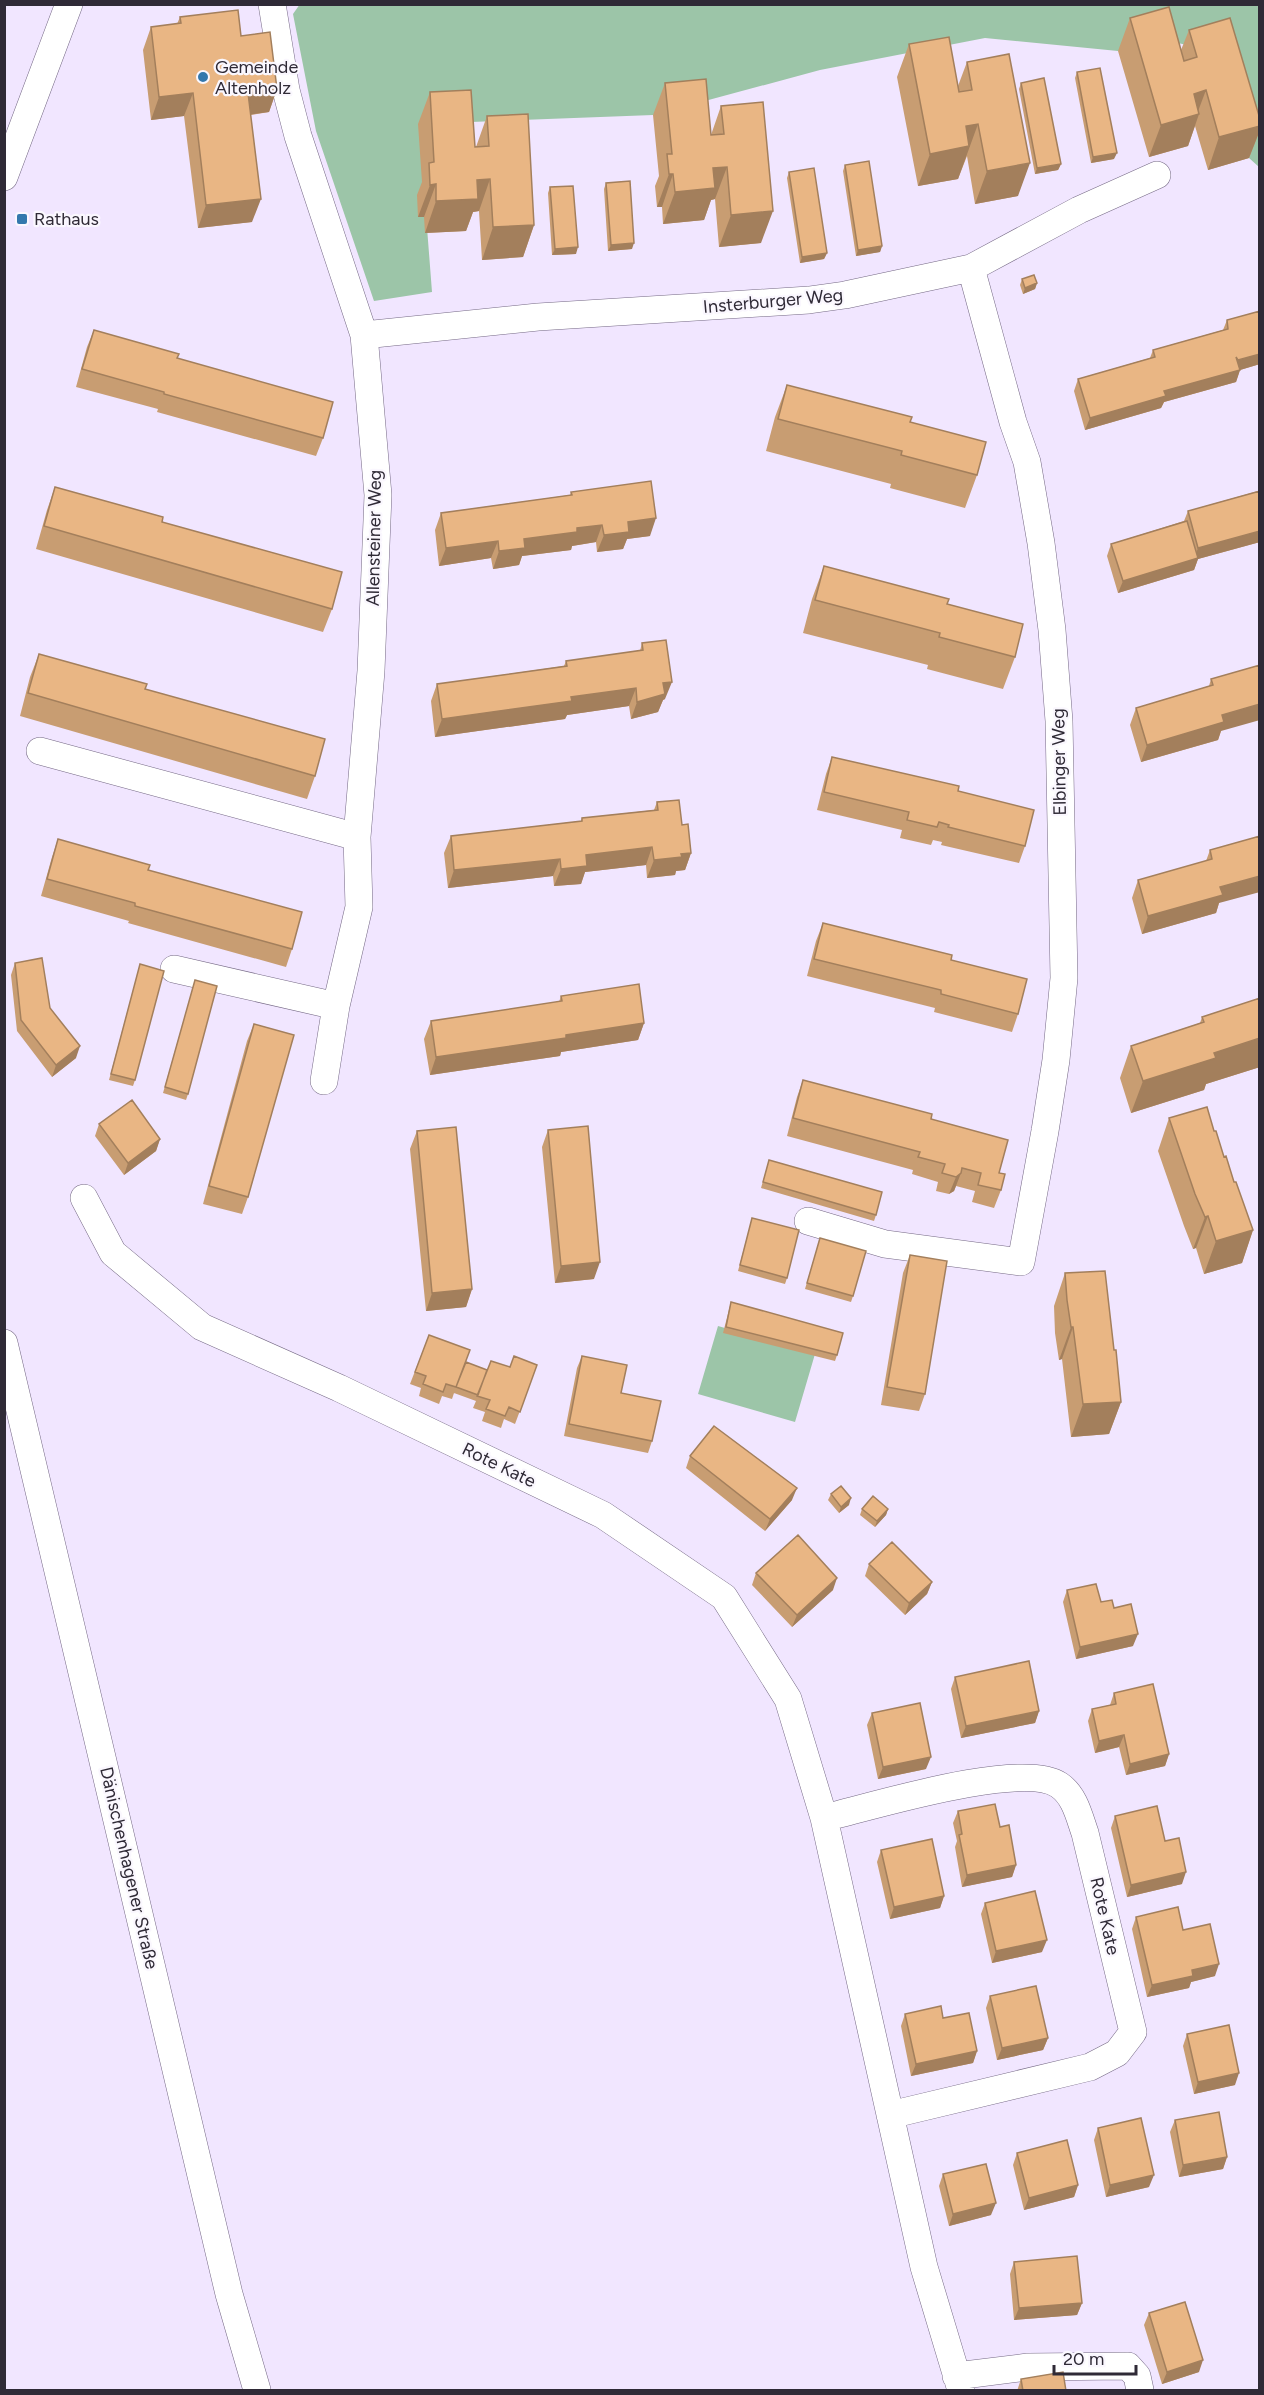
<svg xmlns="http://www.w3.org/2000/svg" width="1264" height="2395" viewBox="0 0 1264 2395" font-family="Figtree,sans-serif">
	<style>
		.green { fill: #9cc5a8 }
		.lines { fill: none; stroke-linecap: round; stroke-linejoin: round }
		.minor-casing { stroke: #756985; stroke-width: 28 }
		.minor { stroke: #fff; stroke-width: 27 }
		.wall { fill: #c89d72 }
		.shaded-wall { fill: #a37f5c }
		.building { fill: #e9b684; stroke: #a37f5c; stroke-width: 1.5 }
		.poi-dot { fill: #3378ad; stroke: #faf7fe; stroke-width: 2 }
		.labels { text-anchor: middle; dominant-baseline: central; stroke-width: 4.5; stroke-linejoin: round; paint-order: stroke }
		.poi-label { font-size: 18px; fill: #2f2a36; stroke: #faf7fe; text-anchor: start }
		.street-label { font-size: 18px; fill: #2f2a36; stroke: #faf7fe }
	</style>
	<rect width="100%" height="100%" fill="#f1e6ff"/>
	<path class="green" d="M300 4 1259 5V167L1249 158 1218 51 1157 39 1118 51 985 38 820 70 653 115 419 124 432 292 374 301 316 131 293 14Z
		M718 1326 815 1354 795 1422 698 1394Z"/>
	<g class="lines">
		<defs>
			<path id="minor" d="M272 4 286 90 298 136 364 335 378 495 371 671 357 837 359 907 336 1006 324 1081
				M4 177 69 4
				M364 335 538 317 809 300 845 295 971 268 1079 210 1157 175
				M40 751 357 837
				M174 969 336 1006
				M84 1198 113 1253 202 1327 339 1388 603 1515 724 1597 788 1699 824 1818 924 2267 961 2390
				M808 1221 885 1244 1021 1262 1045 1131 1056 1060 1064 978 1059 721 1052 630 1041 543 1027 462 1013 422 971 268
				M4 1343 229 2294 257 2390
				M824 1818C870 1807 1022 1760 1059 1785 1075 1796 1079 1816 1085 1833L1133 2032 1117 2053 1090 2067 890 2115
				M956 2376 1028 2367 1128 2366 1137 2376 1140 2390"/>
		</defs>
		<use href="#minor" class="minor-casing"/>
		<use href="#minor" class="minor"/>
	</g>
	<path class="wall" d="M180 17 241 36 277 89 269 112 251 115 252 222 198 228 184 116 151 120 143 50 151 27 177 24Z
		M1130 18 1181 50 1189 30 1260 119V130L1249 158 1208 170 1195 126 1188 146 1149 157 1118 51Z
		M909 44 958 86 967 62 1018 196 975 204 967 156 958 179 918 186 897 77Z
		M1077 72 1114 159 1091 163 1075 78Z
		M665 83 711 135 721 106 761 243 719 247 715 199 711 200 704 220 663 224 662 207H657L655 186 659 176 653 115Z
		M1021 83 1061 164 1058 170 1035 174 1019 89Z
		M430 92 475 147H476L487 116 534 225 523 257 482 260 479 211 473 212 466 231 425 233 424 217H418L417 195 422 182 418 124Z
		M845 165 882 246 880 252 856 256 843 171Z
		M789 172 827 253 824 259 800 263 787 178Z
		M606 183 632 249 608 251 604 189Z
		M550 187 576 254 552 255 548 193Z
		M1022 279 1037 283 1035 289 1023 294 1020 285Z
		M1260 311V364L1240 370 1236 382 1164 402 1161 408 1085 430 1074 391 1078 379 1150 358 1153 350 1223 330 1227 320Z
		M94 330 177 358 323 438 316 456 157 412 158 409 76 387 87 347Z
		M787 385 910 422 977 475 965 508 890 488 891 484 766 451 775 417Z
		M1260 486V542L1198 559 1194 570 1118 593 1107 556 1111 544 1184 521 1188 511 1258 491Z
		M55 487 162 522 332 609 323 632 36 549 47 510Z
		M571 492 650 536 627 539 623 549 597 552 596 542 572 546 571 550 522 556 519 565 493 569 491 558 439 566 435 530 441 513 570 495Z
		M824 566 947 604 1015 657 1003 689 927 669 928 665 803 633 812 599Z
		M642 643 665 699 663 700 658 712 631 719 629 706 567 715 565 719 435 737 431 701 437 684 564 666 566 661 640 651Z
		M39 654 145 689 315 776 307 799 20 716 30 677Z
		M1260 665 1221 731 1218 740 1141 762 1130 725 1136 708 1209 686 1211 679Z
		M832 757 958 791 1025 846 1019 863 941 845 942 842 933 840 931 845 900 838 902 830 817 810 826 774Z
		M657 802 682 825 691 853 685 870 676 871 675 875 647 878 646 865 585 872 581 884 554 886 553 876 448 888 444 853 451 836 581 821 582 818 654 810Z
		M1260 836 1219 903 1216 913 1142 934 1132 898 1138 880 1206 861 1210 850Z
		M58 839 148 870 292 949 286 967 128 923 129 921 41 896 52 857Z
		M823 923 951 960 1018 1014 1012 1032 934 1012 935 1008 807 976 816 941Z
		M15 963 50 1008 76 1058 52 1077 17 1031 11 975Z
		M140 964 135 1080 133 1086 109 1080Z
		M195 980 188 1094 186 1100 163 1093Z
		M561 996 644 1023 638 1040 561 1052 560 1056 430 1075 424 1039 431 1021 559 1002Z
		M1260 998V1067L1206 1084 1204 1090 1131 1113 1120 1078 1131 1046 1200 1023 1202 1017Z
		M254 1024 248 1197 242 1214 203 1204 247 1041Z
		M803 1080 931 1119 999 1173 1001 1190 994 1208 972 1202 975 1191 956 1186 954 1191 949 1194 936 1191 938 1182 912 1174 913 1170 787 1136 797 1097Z
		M1169 1118 1214 1131 1253 1230 1242 1263 1204 1274 1196 1248 1193 1249 1184 1226 1158 1151Z
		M99 1124 160 1139 156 1151 124 1175 95 1136Z
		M548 1130 594 1279 555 1283 542 1147Z
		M417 1131 472 1289 466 1307 426 1311 410 1149Z
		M769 1160 876 1215 874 1221 761 1188Z
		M752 1218 787 1278 785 1284 738 1271Z
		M820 1238 853 1296 851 1302 805 1289Z
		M910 1255 925 1394 919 1411 881 1405 903 1273Z
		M1065 1273 1114 1350 1121 1402 1109 1434 1071 1437 1062 1359 1059 1360 1055 1333 1054 1306Z
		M731 1302 837 1355 835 1361 723 1333Z
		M429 1335 466 1362 487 1370 537 1365 515 1424 504 1419 501 1428 482 1421 485 1412 473 1408 476 1401 454 1393 455 1390 452 1399 442 1396 439 1404 419 1396 421 1388 410 1384Z
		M582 1356 621 1393 652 1441 648 1453 564 1436 577 1368Z
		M690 1456 792 1500 765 1531 686 1468Z
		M831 1494 849 1505 839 1513 828 1500Z
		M862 1509H888L886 1515 875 1527 860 1515Z
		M869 1564 932 1582 927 1594 905 1615 865 1576Z
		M756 1573 833 1590 792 1627 752 1585Z
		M1067 1590 1114 1608 1133 1646 1076 1659 1063 1602Z
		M955 1677 1039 1711 1035 1723 961 1738 951 1689Z
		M1114 1693 1169 1754 1165 1766 1126 1775 1119 1747 1095 1753 1088 1721 1092 1709 1110 1705Z
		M872 1713 926 1769 878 1779 867 1725Z
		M958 1811 1000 1827 1016 1865 1012 1877 962 1887 955 1847 957 1841 953 1823Z
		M1115 1816 1165 1841 1182 1884 1127 1897 1111 1828Z
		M881 1850 944 1896 940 1908 890 1919 877 1862Z
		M985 1903 1042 1952 992 1963 981 1914Z
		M1136 1917 1183 1930 1215 1976 1191 1982 1189 1988 1147 1997 1132 1929Z
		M990 1996 1048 2038 1043 2050 997 2060 986 2008Z
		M905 2014 943 2018 977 2051 973 2063 911 2076 901 2026Z
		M1187 2034 1235 2085 1194 2094 1183 2046Z
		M1175 2120 1227 2157 1223 2169 1179 2177 1170 2132Z
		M1098 2128 1149 2187 1106 2197 1094 2140Z
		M1017 2153 1078 2185 1074 2197 1024 2210 1013 2165Z
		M943 2174 991 2215 949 2226 939 2186Z
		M1014 2262 1082 2303 1077 2315 1014 2320 1010 2274Z
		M1149 2313 1199 2372 1162 2384 1144 2325Z
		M1021 2379 1066 2391H1017Z"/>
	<path class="shaded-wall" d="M277 89 269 112 240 116 248 93Z
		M1206 90 1197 114H1199L1188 146 1149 157 1161 125 1194 94Z
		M193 93 184 116 151 120 159 97Z
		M978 124 958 179 918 186 930 154 966 126Z
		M1260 126V130L1249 158 1208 170 1219 137Z
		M1117 153 1114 159 1091 163 1093 157Z
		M1030 163 1018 196 975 204 987 171Z
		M1061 164 1058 170 1035 174 1037 168Z
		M727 167 715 199 711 200 704 220 663 224 675 192 713 168Z
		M669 174H673L662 207H657Z
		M490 179 479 211 473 212 466 231 425 233 436 201 477 180Z
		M436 184 424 217H418L430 185Z
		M261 199 252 222 198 228 206 205Z
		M773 211 761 243 719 247 731 215Z
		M534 225 523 257 482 260 493 227Z
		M634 243 632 249 608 251 611 245Z
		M882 246 880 252 856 256 858 250Z
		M578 247 576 254 552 255 555 249Z
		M827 253 824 259 800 263 802 257Z
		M1037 283 1035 289 1023 294 1025 288Z
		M1260 354V364L1240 370 1236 382 1164 402 1161 408 1085 430 1090 418 1164 391 1234 371 1238 360Z
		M656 518 650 536 627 539 623 549 597 552 604 535 628 522Z
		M602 525 596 542 572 546 571 550 522 556 519 565 493 569 499 551 524 539 577 528Z
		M1260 531V542L1198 559 1194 570 1118 593 1123 581 1194 559 1198 548Z
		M498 541 491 558 439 566 446 548Z
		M672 682 665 699 663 700 658 712 631 719 637 702 663 683Z
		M636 688 629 706 567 715 565 719 435 737 442 719 571 697Z
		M1260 704V720L1221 731 1218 740 1141 762 1147 745 1222 715Z
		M652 847 646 865 585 872 581 884 554 886 561 869 586 855Z
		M691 853 685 870 676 871 675 875 647 878 654 860 681 854Z
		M560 859 553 876 448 888 454 870Z
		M1260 876V892L1219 903 1216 913 1142 934 1148 916 1220 887Z
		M644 1023 638 1040 561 1052 560 1056 430 1075 436 1057 566 1035Z
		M1260 1038V1067L1206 1084 1204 1090 1131 1113 1143 1081 1214 1053Z
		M80 1046 76 1058 52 1077 56 1065Z
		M160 1139 156 1151 124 1175 128 1163Z
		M961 1173 954 1191 949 1194 956 1177Z
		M1208 1216 1196 1248 1193 1249 1205 1217Z
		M1253 1230 1242 1263 1204 1274 1216 1241Z
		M600 1262 594 1279 555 1283 561 1266Z
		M472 1289 466 1307 426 1311 432 1293Z
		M1071 1327H1073L1062 1359 1059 1360Z
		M1121 1402 1109 1434 1071 1437 1083 1404Z
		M797 1488 792 1500 765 1531 770 1519Z
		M851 1498 849 1505 839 1513 841 1507Z
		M888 1509 886 1515 875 1527 877 1521Z
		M837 1578 833 1590 792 1627 797 1615Z
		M932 1582 927 1594 905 1615 909 1603Z
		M1138 1634 1133 1646 1076 1659 1080 1647Z
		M1039 1711 1035 1723 961 1738 966 1726Z
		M1124 1735 1119 1747 1095 1753 1099 1741Z
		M1169 1754 1165 1766 1126 1775 1130 1764Z
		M931 1757 926 1769 878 1779 883 1767Z
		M1016 1865 1012 1877 962 1887 967 1875Z
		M1186 1872 1182 1884 1127 1897 1131 1885Z
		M944 1896 940 1908 890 1919 894 1907Z
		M1047 1940 1042 1952 992 1963 996 1951Z
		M1219 1964 1215 1976 1191 1982 1189 1988 1147 1997 1152 1985 1192 1970Z
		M1048 2038 1043 2050 997 2060 1002 2048Z
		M977 2051 973 2063 911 2076 916 2064Z
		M1239 2073 1235 2085 1194 2094 1198 2082Z
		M1227 2157 1223 2169 1179 2177 1183 2165Z
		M1154 2175 1149 2187 1106 2197 1110 2185Z
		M1078 2185 1074 2197 1024 2210 1029 2198Z
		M996 2203 991 2215 949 2226 953 2214Z
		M1082 2303 1077 2315 1014 2320 1019 2308Z
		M1203 2360 1199 2372 1162 2384 1167 2372Z"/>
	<path class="building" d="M1169 7 1184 61 1197 57 1189 30 1230 18 1260 119V126L1219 137 1206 90 1194 94 1199 114 1161 125 1130 18Z
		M238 10 241 36 270 32 277 89 248 93 261 199 206 205 193 93 159 97 151 27 181 23 180 17Z
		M949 37 959 92 972 90 967 62 1009 54 1030 163 987 171 978 124 966 126 969 146 930 154 909 44Z
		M1100 68 1117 153 1093 157 1077 72Z
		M1044 78 1061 164 1037 168 1021 83Z
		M706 79 711 135 724 134 721 106 763 102 773 211 731 215 727 167 713 168 715 188 675 192 673 174H669L667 154H672L665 83Z
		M471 90 475 147 489 146 487 116 528 114 534 225 493 227 490 179 477 180 478 199 436 201V184L430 185 429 163 434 162 430 92Z
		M869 161 882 246 858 250 845 165Z
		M814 168 827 253 802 257 789 172Z
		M630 181 634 243 611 245 606 183Z
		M573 186 578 247 555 249 550 187Z
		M1034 275 1037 283 1025 288 1022 279Z
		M1260 311V354L1238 360 1236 357 1240 370 1164 391 1166 396 1090 418 1078 379 1155 357 1153 350 1228 329 1227 320Z
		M94 330 179 354 177 358 333 402 323 438 164 394V392L82 369Z
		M787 385 912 417 910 422 986 442 977 475 901 455 902 451 778 419Z
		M651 481 656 518 628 522 629 532 604 535 602 525 577 528V532L524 539 525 548 499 551 498 541 446 548 441 513 572 495 571 492Z
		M55 487 163 517 162 522 342 572 332 609 44 526Z
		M1260 491V531L1198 548 1188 511Z
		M1187 521 1198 558 1123 581 1111 544Z
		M824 566 949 599 947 604 1023 624 1015 657 939 637 940 633 815 600Z
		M666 640 672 682 663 683 665 694 637 702 636 688 571 697 572 701 442 719 437 684 567 666 566 661 643 650 642 643Z
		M39 654 147 684 145 689 325 739 315 776 28 693Z
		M1260 665V704L1222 715 1224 722 1147 745 1136 708 1213 685 1211 679Z
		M832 757 959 786 958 791 1034 810 1025 846 948 827 949 825 939 822 937 827 907 820 909 812 824 792Z
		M679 800 682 825 688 824 691 853 681 854 682 857 654 860 652 847 586 855 587 866 561 869 560 859 454 870 451 836 582 821V818L658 810 657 802Z
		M1260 836V876L1220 887 1223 895 1148 916 1138 880 1212 859 1210 850Z
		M58 839 150 865 148 870 302 912 292 949 135 906V903L47 879Z
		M823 923 952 955 951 960 1027 979 1018 1014 941 994V990L814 959Z
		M42 958 50 1008 80 1046 56 1065 21 1020 15 963Z
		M140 964 164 971 135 1080 111 1074Z
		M195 980 217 986 188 1094 165 1087Z
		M639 984 644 1023 566 1035V1038L436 1057 431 1021 562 1001 561 996Z
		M1260 998V1038L1214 1053 1216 1058 1143 1081 1131 1046 1204 1022 1202 1017Z
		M254 1024 294 1035 248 1197 209 1186Z
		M803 1080 932 1114 931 1119 1008 1140 999 1173 1005 1174 1001 1190 978 1185 981 1173 962 1168 961 1173 956 1177 942 1173 945 1164 918 1157 920 1152 793 1118Z
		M132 1100 160 1139 128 1163 99 1124Z
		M1207 1107 1214 1131H1216L1224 1157 1226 1156 1234 1182H1236L1253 1230 1216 1241 1208 1216 1205 1217 1195 1194 1169 1118Z
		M588 1126 600 1262 561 1266 548 1130Z
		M456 1127 472 1289 432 1293 417 1131Z
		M769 1160 882 1192 876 1215 763 1182Z
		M752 1218 799 1230 787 1278 740 1265Z
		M820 1238 866 1251 853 1296 807 1283Z
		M910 1255 947 1261 925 1394 887 1387Z
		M1105 1271 1114 1350H1116L1121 1402 1083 1404 1073 1327H1071L1067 1300 1065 1273Z
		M731 1302 843 1333 837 1355 726 1327Z
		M429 1335 470 1350 456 1387 446 1384 443 1392 423 1384 426 1376 415 1372Z
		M514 1356 537 1365 520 1412 509 1407 505 1416 486 1409 490 1400 477 1396 491 1361 510 1367Z
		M582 1356 627 1365 621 1393 661 1401 652 1441 569 1424Z
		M466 1362 487 1370 478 1395 456 1387Z
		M714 1426 797 1488 770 1519 690 1456Z
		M841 1486 851 1498 841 1507 831 1494Z
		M873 1496 888 1509 877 1521 862 1509Z
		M798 1535 837 1578 797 1615 756 1573Z
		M892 1542 932 1582 909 1603 869 1564Z
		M1096 1584 1101 1602 1112 1600 1114 1608 1131 1604 1138 1634 1080 1647 1067 1590Z
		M1029 1661 1039 1711 966 1726 955 1677Z
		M1153 1684 1169 1754 1130 1764 1124 1735 1099 1741 1092 1709 1116 1704 1114 1693Z
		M920 1703 931 1757 883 1767 872 1713Z
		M995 1804 1000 1827 1009 1825 1016 1865 967 1875 959 1835 962 1834 958 1811Z
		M1157 1806 1165 1841 1179 1838 1186 1872 1131 1885 1115 1816Z
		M932 1839 944 1896 894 1907 881 1850Z
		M1035 1891 1047 1940 996 1951 985 1903Z
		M1178 1907 1183 1930 1210 1924 1219 1964 1192 1970 1193 1976 1152 1985 1136 1917Z
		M1036 1986 1048 2038 1002 2048 990 1996Z
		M941 2006 943 2018 969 2013 977 2051 916 2064 905 2014Z
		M1229 2025 1239 2073 1198 2082 1187 2034Z
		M1219 2112 1227 2157 1183 2165 1175 2120Z
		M1141 2118 1154 2175 1110 2185 1098 2128Z
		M1067 2140 1078 2185 1029 2198 1017 2153Z
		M986 2164 996 2203 953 2214 943 2174Z
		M1077 2256 1082 2303 1019 2308 1014 2262Z
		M1185 2302 1203 2360 1167 2372 1149 2313Z
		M1063 2372 1066 2391H1023L1021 2379Z"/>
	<g class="poi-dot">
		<circle cx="203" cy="77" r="6"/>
		<rect x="16" y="213" width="12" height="12" rx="3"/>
	</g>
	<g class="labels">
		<g class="poi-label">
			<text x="215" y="67">Gemeinde<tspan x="215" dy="21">Altenholz</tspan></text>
			<text x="34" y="219">Rathaus</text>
		</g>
		<g class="street-label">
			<text transform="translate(773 301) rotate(-5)">Insterburger Weg</text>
			<text transform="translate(374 538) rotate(-89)">Allensteiner Weg</text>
			<text transform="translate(1059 762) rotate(-91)">Elbinger Weg</text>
			<text transform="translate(499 1465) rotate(26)">Rote Kate</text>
			<text transform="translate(129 1868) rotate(77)">Dänischenhagener Straße</text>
			<text transform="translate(1105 1916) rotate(77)">Rote Kate</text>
		</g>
	</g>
	<rect width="1264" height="2395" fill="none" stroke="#2f2a36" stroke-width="12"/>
	<path d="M1054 2365v9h82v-9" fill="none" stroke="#2f2a36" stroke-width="3"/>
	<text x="1063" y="2365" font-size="18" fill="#2f2a36" stroke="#faf7fe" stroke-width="4.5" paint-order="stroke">20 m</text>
</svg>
